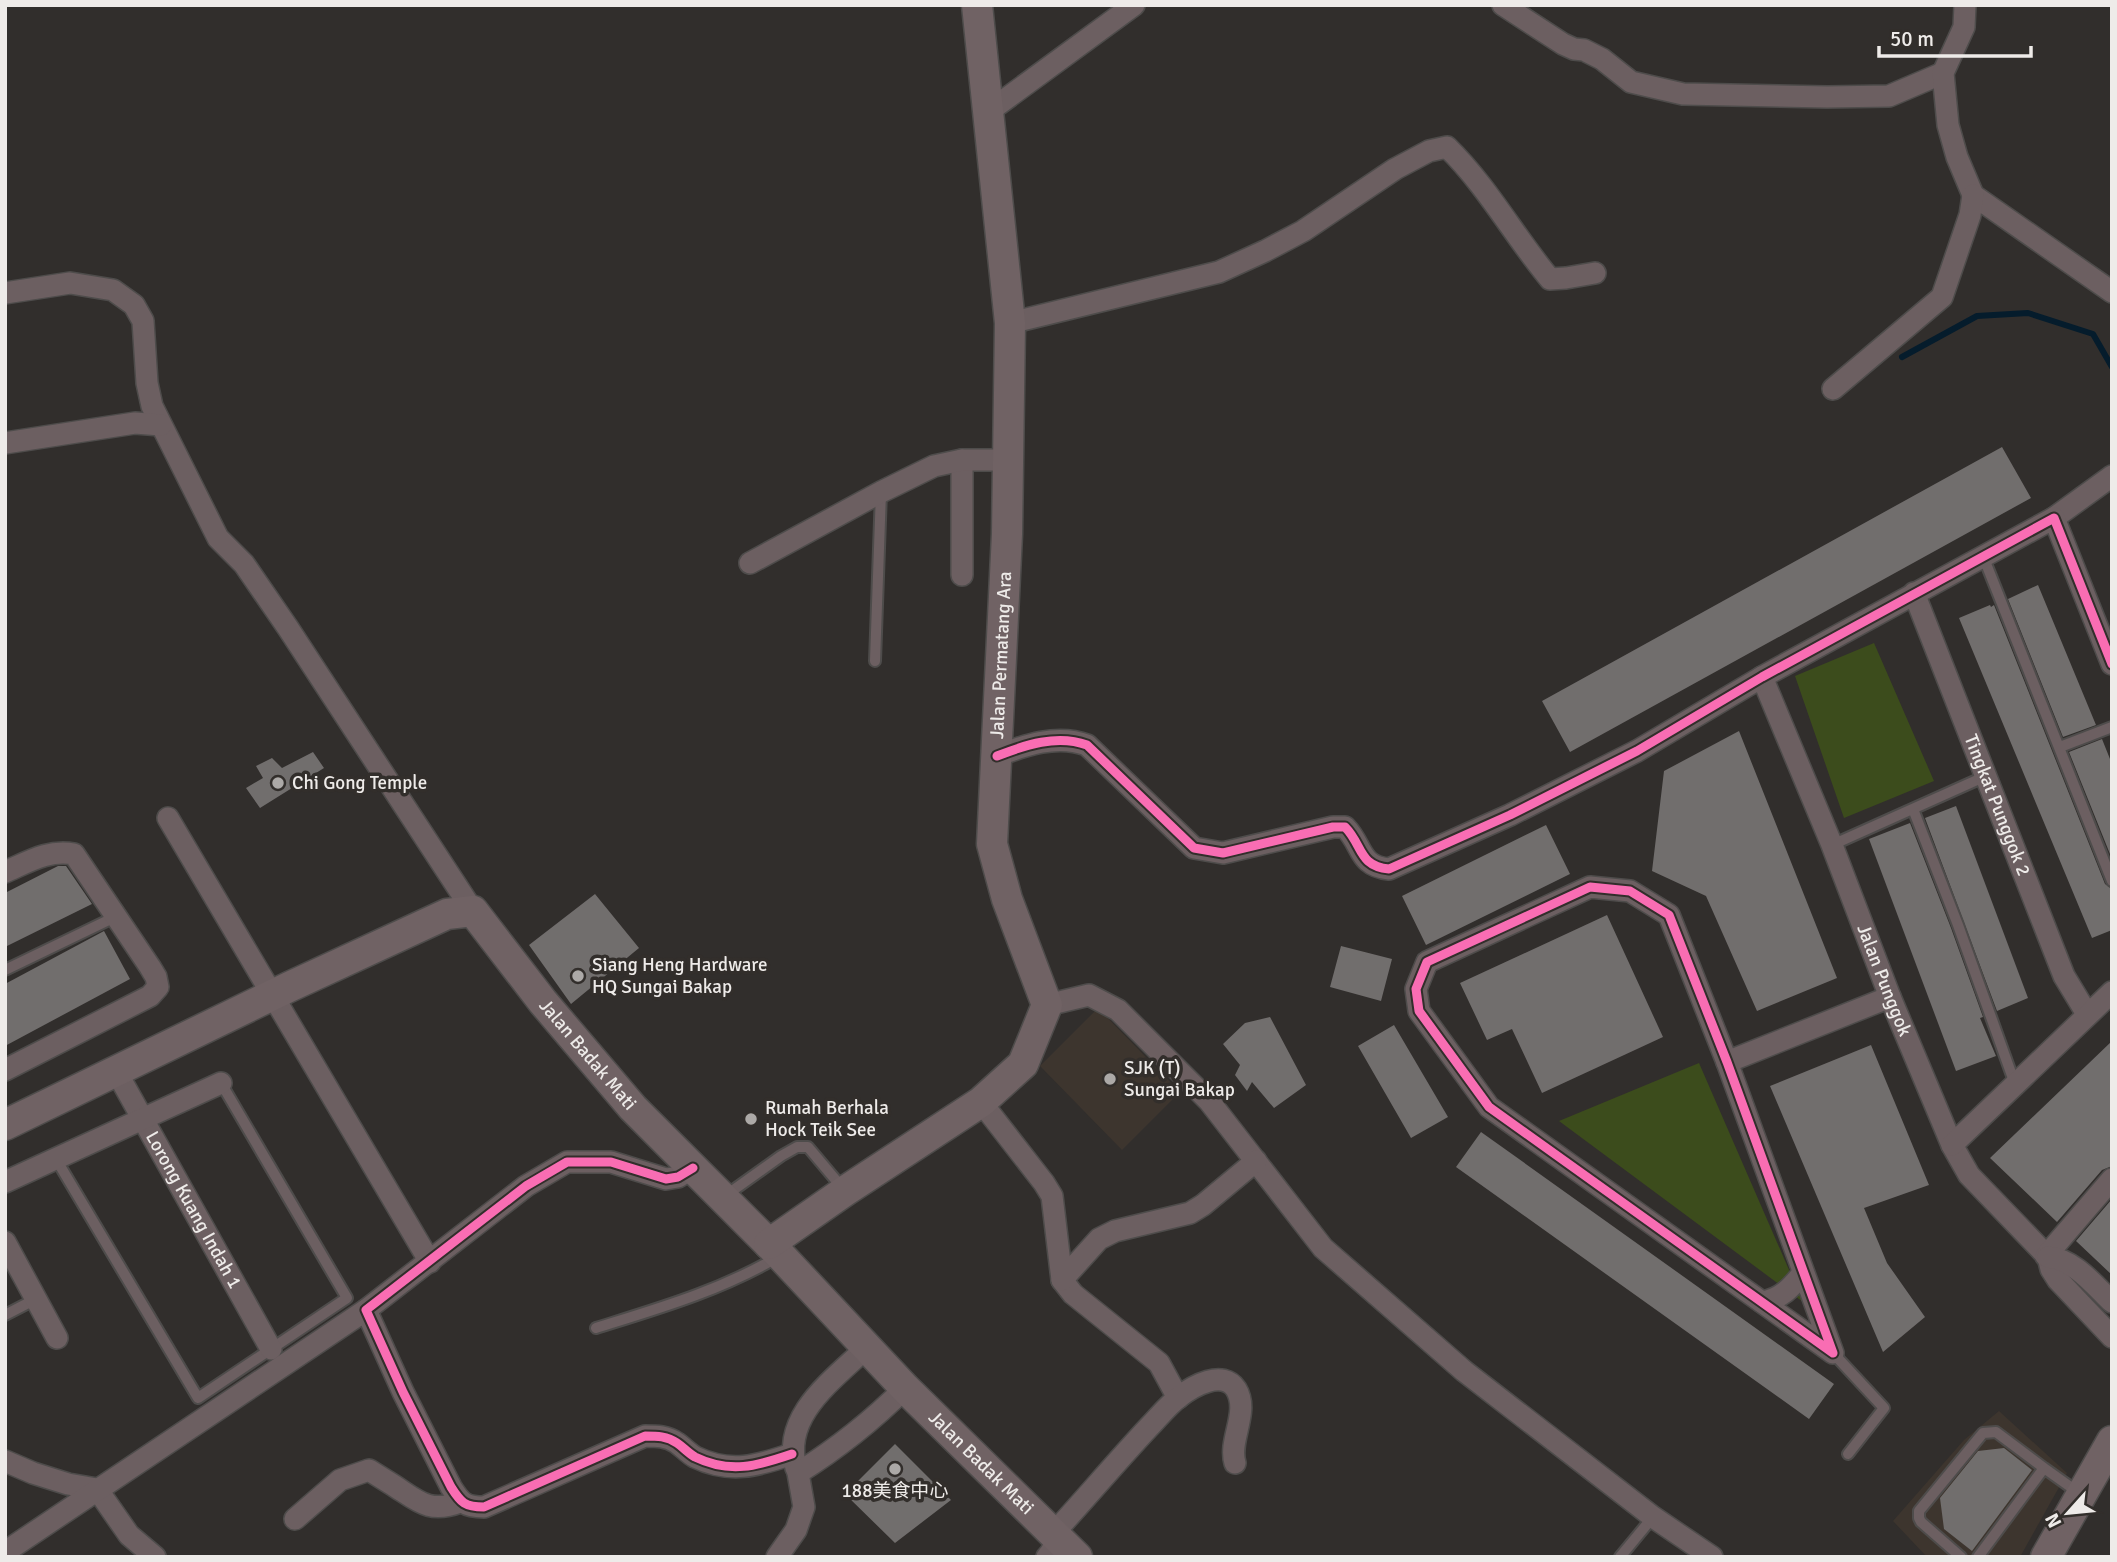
<svg xmlns="http://www.w3.org/2000/svg" width="2117" height="1562" viewBox="0 0 2117 1562" font-family="Signika,'Noto Sans SC',sans-serif">
	<style>
		.built { fill: #3d352e }
		.green { fill: #3c4c1c }
		.lines { fill: none; stroke-linecap: round; stroke-linejoin: round }
		.stream { stroke: #051c2c; stroke-width: 6 }
		.building { fill: #716e6d }
		.lane-casing { stroke: #4e4c4b; stroke-width: 14 }
		.street-casing { stroke: #4e4c4b; stroke-width: 24 }
		.secondary-casing { stroke: #4e4c4b; stroke-width: 33 }
		.lane { stroke: #6c5f61; stroke-width: 10 }
		.street { stroke: #6c5f61; stroke-width: 21 }
		.secondary { stroke: #706264; stroke-width: 30 }
		.cycleway-casing { stroke: #322e2b; stroke-width: 13 }
		.cycleway { stroke: #f96db3; stroke-width: 9 }
		.poi-dot { fill: #aca9a7; stroke: #322e2b; stroke-width: 2.5 }
		.labels { text-anchor: middle; dominant-baseline: central; stroke-width: 7; stroke-linejoin: round; paint-order: stroke }
		.street-label { font-size: 19px; fill: #eeebe9; stroke: #322e2b }
		.poi-label { font-size: 19px; fill: #eeebe9; stroke: #322e2b; text-anchor: start }
	</style>
	<rect width="100%" height="100%" fill="#312e2c"/>
	<path class="built" d="M1098 1008 1180 1092 1122 1150 1040 1066Z
		M1999 1411 2067 1473 2020 1557H1927L1893 1521 1964 1440Z"/>
	<path class="green" d="M1874 643 1934 781 1844 818 1795 676Z
		M1699 1063 1803 1302 1559 1121Z"/>
	<g class="lines">
		<path class="stream" d="M1902 357 1977 316 2028 313 2093 334 2112 367"/>
	</g>
	<path class="building" d="M2002 447 2031 498 1570 752 1542 701Z
		M2038 585 2096 725 2063 737 2008 599Z
		M1990 605 1991 607 1994 605 2105 884 2112 889V930L2092 938 1959 618Z
		M1739 731 1837 978 1757 1011 1706 896 1652 871 1664 771Z
		M2102 739 2112 764V859L2069 752Z
		M313 752 324 768 260 808 246 788 263 778 256 766 272 758 282 768Z
		M1956 806 2028 998 1997 1011 1925 818Z
		M1910 823 1951 928 1983 1017 1980 1018 1996 1056 1956 1071 1869 839Z
		M1546 825 1570 874 1426 945 1402 896Z
		M58 866H66L92 904 5 947V893Z
		M595 894 639 948 571 1004 529 945Z
		M1607 915 1663 1037 1542 1093 1512 1029 1487 1040 1460 983Z
		M104 931 130 979 5 1046V984Z
		M1341 946 1392 959 1381 1001 1330 987Z
		M1270 1017 1306 1085 1274 1108 1252 1082 1247 1091 1235 1075 1240 1065 1223 1044 1245 1023Z
		M1394 1025 1448 1117 1411 1138 1358 1046Z
		M2112 1041V1166L2102 1170 2057 1222 1990 1158Z
		M1871 1045 1929 1185 1864 1208 1887 1263 1925 1317 1883 1352 1770 1086Z
		M1481 1132 1834 1384 1809 1419 1456 1167Z
		M2112 1199V1275L2076 1241Z
		M895 1444 951 1500 895 1543 845 1494Z
		M2004 1448 2032 1470 1972 1551 1944 1529 1940 1498 1978 1451Z"/>
	<g class="lines">
		<defs>
			<path id="lane" d="M1983 556 2112 881
				M875 661 881 492
				M2060 747 2112 727
				M1913 809 1958 925 2015 1084
				M1832 845 1986 776
				M5 970 117 916
				M56 1159 198 1398 347 1298 221 1083
				M725 1196 781 1156 797 1147H808L845 1191
				M5 1315 36 1299
				M596 1328C660 1308 719 1291 778 1257
				M1833 1353 1884 1408 1848 1454
				M1620 1557 1653 1517
				M1961 1557 1921 1522 1919 1518V1511L1983 1433 1996 1432 2044 1468
				M1978 1557 2044 1468 2079 1493"/>
			<g id="street">
				<path d="M1503 5 1563 44 1574 49 1584 50 1602 59 1631 82 1683 94 1827 97 1889 96 1943 73"/>
				<path d="M1965 5 1964 27 1943 73 1948 125 1957 157 1973 195 2112 292"/>
				<path d="M988 112 1134 5"/>
				<path d="M5 293 70 283 113 290 134 305 143 321 147 383 152 406 218 538 244 564 288 628 473 911"/>
				<path d="M1010 323 1219 272 1265 251 1303 231 1395 169 1429 151 1447 147C1488 187 1514 236 1550 279L1566 278 1595 273"/>
				<path d="M1833 389 1942 297 1970 215 1973 195"/>
				<path d="M5 443 135 423 161 425"/>
				<path d="M962 460V575"/>
				<path d="M2054 518 2112 476"/>
				<path d="M750 563 881 492 934 466 962 460H1008"/>
				<path id="s1" d="M1914 593 2064 976 2087 1014"/>
				<path id="s2" d="M1762 677 1832 845 1890 997 1952 1145 1969 1175 2048 1257 2051 1269 2058 1280 2112 1337"/>
				<path d="M997 756C1025 745 1057 734 1087 745L1194 848 1223 853 1333 827H1345C1363 845 1358 866 1389 869L1510 815 1637 751 1762 677 2054 518 2112 664"/>
				<path d="M168 818 430 1262"/>
				<path d="M5 872C28 862 49 849 74 854L150 967 156 977 158 987 150 996 5 1070"/>
				<path d="M1590 887 1630 891 1669 915 1727 1062 1833 1353 1489 1107 1419 1011 1416 989 1427 962Z"/>
				<path d="M1047 1005 1089 995 1118 1010 1209 1101 1323 1248 1464 1371 1653 1517 1712 1557"/>
				<path d="M1727 1062 1890 997"/>
				<path id="s3" d="M116 1071 271 1349"/>
				<path d="M981 1102 1044 1183 1052 1196 1062 1280 1073 1294 1159 1363 1178 1398"/>
				<path d="M1952 1145 2112 992"/>
				<path d="M693 1168 678 1177 666 1179 611 1162H567L526 1186 366 1310 403 1392 451 1487C461 1503 465 1507 484 1507L645 1436C657 1436 667 1436 677 1443 683 1447 688 1453 695 1457 730 1474 757 1466 792 1454"/>
				<path d="M5 1182 221 1083"/>
				<path d="M5 1242 57 1338"/>
				<path d="M2046 1256 2112 1179"/>
				<path d="M2048 1257C2075 1260 2093 1284 2112 1302"/>
				<path d="M1062 1280 1099 1239 1115 1231 1190 1213 1203 1205 1256 1161"/>
				<path d="M1762 1302C1781 1299 1791 1288 1803 1273"/>
				<path d="M5 1461 33 1473 68 1484 97 1489 129 1535 155 1557"/>
				<path d="M796 1468C781 1416 833 1380 866 1348"/>
				<path d="M295 1519 340 1480 369 1470C377 1475 385 1480 393 1485 418 1501 429 1514 460 1502"/>
				<path d="M5 1552 366 1310"/>
				<path d="M777 1557 796 1530 804 1507 798 1473C838 1448 871 1422 905 1388"/>
				<path d="M1047 1557C1057 1547 1056 1536 1062 1524 1091 1492 1119 1459 1148 1428 1158 1418 1168 1405 1179 1397 1193 1386 1223 1369 1236 1389 1250 1412 1228 1440 1235 1463"/>
			</g>
			<g id="secondary">
				<path id="s4" d="M5 1125 289 987 447 914 473 911 543 1002 633 1108 781 1256 905 1388 1077 1557"/>
				<path id="s5" d="M769 1244 845 1191 981 1102 1023 1064 1047 1005 1007 899 992 844 1007 534 1010 323 977 5"/>
				<path d="M2046 1557 2112 1441"/>
			</g>
		</defs>
		<use href="#lane" class="lane-casing"/>
		<use href="#street" class="street-casing"/>
		<use href="#secondary" class="secondary-casing"/>
		<use href="#lane" class="lane"/>
		<use href="#street" class="street"/>
		<use href="#secondary" class="secondary"/>
		<defs>
			<path id="cycleway" d="M997 756C1025 745 1057 734 1087 745L1194 848 1223 853 1333 827H1345C1363 845 1358 866 1389 869L1510 815 1637 751 1762 677 2054 518 2112 664
				M1590 887 1630 891 1669 915 1727 1062 1833 1353 1489 1107 1419 1011 1416 989 1427 962Z
				M693 1168 678 1177 666 1179 611 1162H567L526 1186 366 1310 403 1392 451 1487C461 1503 465 1507 484 1507L645 1436C657 1436 667 1436 677 1443 683 1447 688 1453 695 1457 730 1474 757 1466 792 1454"/>
		</defs>
		<use href="#cycleway" class="cycleway-casing"/>
		<use href="#cycleway" class="cycleway"/>
	</g>
	<g class="poi-dot">
		<circle cx="278" cy="783" r="7"/>
		<circle cx="578" cy="976" r="7"/>
		<circle cx="1110" cy="1079" r="7"/>
		<circle cx="751" cy="1119" r="7"/>
		<circle cx="895" cy="1469" r="7"/>
	</g>
	<g class="labels">
		<g class="street-label">
			<text stroke="none"><textPath href="#s5" startOffset="735">Jalan Permatang Ara</textPath></text>
			<text stroke="none"><textPath href="#s1" startOffset="228">Tingkat Punggok 2</textPath></text>
			<text stroke="none"><textPath href="#s2" startOffset="327">Jalan Punggok</textPath></text>
			<text stroke="none"><textPath href="#s4" startOffset="700">Jalan Badak Mati</textPath></text>
			<text stroke="none"><textPath href="#s3" startOffset="159">Lorong Kuang Indah 1</textPath></text>
			<text stroke="none"><textPath href="#s4" startOffset="1267">Jalan Badak Mati</textPath></text>
		</g>
		<g class="poi-label">
			<text x="292" y="783">Chi Gong Temple</text>
			<text x="592" y="965">Siang Heng Hardware<tspan x="592" dy="22">HQ Sungai Bakap</tspan></text>
			<text x="1124" y="1068">SJK (T)<tspan x="1124" dy="22">Sungai Bakap</tspan></text>
			<text x="765" y="1108">Rumah Berhala<tspan x="765" dy="22">Hock Teik See</tspan></text>
			<text x="895" y="1491" text-anchor="middle">188美食中心</text>
		</g>
	</g>
	<rect width="2117" height="1562" fill="none" stroke="#eeebe9" stroke-width="14"/>
	<g transform="translate(2068 1513) rotate(243)" stroke="#322e2b" stroke-width="5" paint-order="stroke">
	<path d="M0-5L12 26L0 18L-12 26Z" fill="#eeebe9"/>
	<text y="-10" font-size="19" font-weight="bold" text-anchor="middle" fill="#eeebe9">N</text>
	</g>
	<path d="M1879 46v10h152v-10" fill="none" stroke="#eeebe9" stroke-width="3.5"/>
	<text x="1890" y="46" font-size="21" fill="#eeebe9" stroke="#322e2b" stroke-width="5" paint-order="stroke">50 m</text>
</svg>
